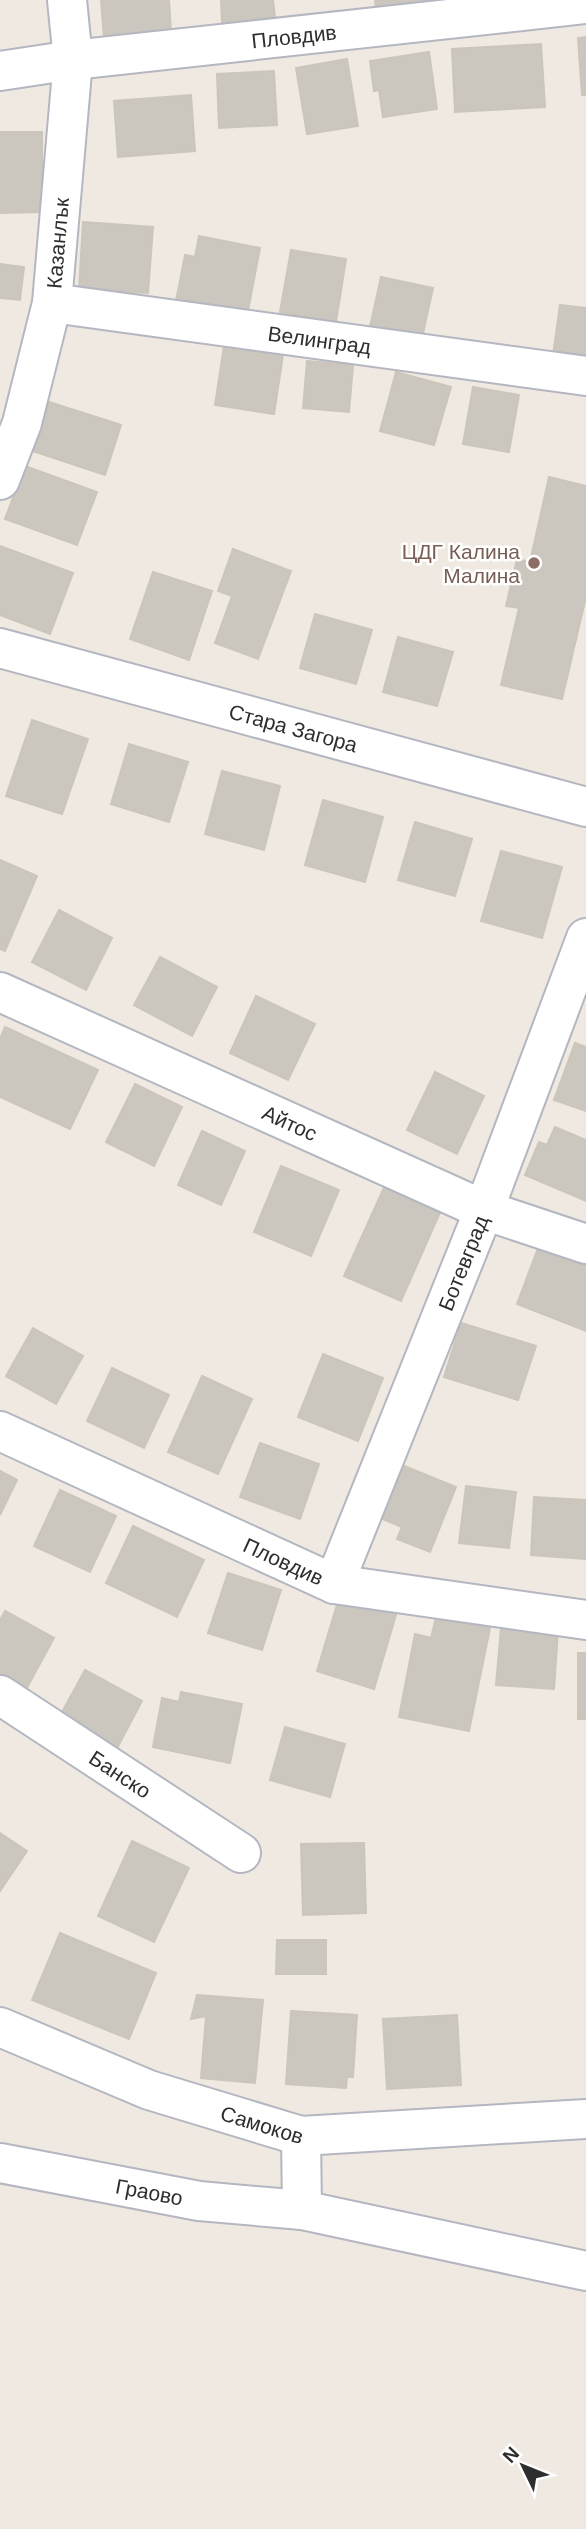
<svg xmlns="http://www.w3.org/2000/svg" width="586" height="2529" viewBox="0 0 586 2529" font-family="Helvetica,sans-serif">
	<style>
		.building { fill: #cbc7bf; stroke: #cbc5ba; stroke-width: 2 }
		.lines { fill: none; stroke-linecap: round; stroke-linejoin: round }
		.minor-casing { stroke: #b4b7c1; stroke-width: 42 }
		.minor { stroke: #fff; stroke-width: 38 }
		.education-dot { fill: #8d6e63; stroke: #fff; stroke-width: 2.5 }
		.labels { text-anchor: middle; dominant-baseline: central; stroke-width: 5; stroke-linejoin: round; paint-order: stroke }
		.street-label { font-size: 21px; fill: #2e2e2e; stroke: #fff }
		.education-label { font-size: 21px; fill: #785e54; stroke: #fff; text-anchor: end }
	</style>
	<rect width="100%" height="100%" fill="#efe9e1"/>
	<path class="building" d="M101 0H169L171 32 104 38Z
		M221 0H273L275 18 222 22Z
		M375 0H435V5L376 10Z
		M586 37V95H582L578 38Z
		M541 44 545 107 455 112 452 49Z
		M429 52 437 109 383 117 379 90 374 91 370 61Z
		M347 59 358 126 307 134 296 68Z
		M274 71 277 125 219 128 217 74Z
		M191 95 195 151 118 157 114 101Z
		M0 132H42V212L0 213Z
		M83 222 153 227 148 293 79 289Z
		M199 236 260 248 247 316 176 301 185 255 195 257Z
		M291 250 346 259 336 322 280 312Z
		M0 264 24 267 20 300 0 298Z
		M381 277 433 288 422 338 370 327Z
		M560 305 586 308V367L552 362Z
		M224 346 283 355 274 414 215 405Z
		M307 361 353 365 349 412 303 408Z
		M396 372 451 387 434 445 380 431Z
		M473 387 519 395 509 452 463 444Z
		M49 402 121 425 105 475 33 451Z
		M25 466 97 492 77 545 5 519Z
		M549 477 586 486V597L562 699 501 685 519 608 506 606 517 559 530 562Z
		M0 546 73 573 50 634 0 615Z
		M233 549 291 571 258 659 215 643 232 596 218 591Z
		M153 572 212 591 189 660 130 639Z
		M315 614 372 630 356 684 300 668Z
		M398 637 453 652 437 706 383 692Z
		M32 720 88 739 62 814 6 796Z
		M129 744 188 762 169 822 111 804Z
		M222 771 280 786 264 850 205 834Z
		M323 800 383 817 365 882 305 865Z
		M415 822 472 839 455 896 398 880Z
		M501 851 562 867 542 938 481 921Z
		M0 860 37 876 5 951 0 949Z
		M59 910 112 938 86 990 32 962Z
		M160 957 217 987 192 1036 134 1005Z
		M256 996 315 1024 288 1080 230 1053Z
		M5 1027 98 1070 70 1129 0 1097V1039Z
		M575 1043 586 1047V1111L554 1100Z
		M435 1072 484 1096 457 1154 407 1130Z
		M135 1084 182 1107 154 1166 106 1142Z
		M555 1127 586 1140V1201L525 1175 539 1142 547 1145Z
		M202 1131 245 1151 221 1205 178 1185Z
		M281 1166 339 1190 311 1256 254 1232Z
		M386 1183 442 1208 401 1301 344 1276Z
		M540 1243 586 1260V1331L517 1304Z
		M461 1323 536 1346 518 1400 444 1377Z
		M33 1328 83 1356 56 1404 6 1376Z
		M323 1354 383 1378 358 1441 298 1417Z
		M112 1368 169 1395 144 1448 87 1421Z
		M202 1376 252 1399 218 1474 168 1452Z
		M260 1443 319 1464 300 1519 240 1497Z
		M397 1463 456 1487 430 1552 397 1539 402 1527 375 1516Z
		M0 1471 17 1480 0 1515Z
		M466 1486 516 1492 509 1548 459 1543Z
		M60 1490 116 1516 90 1572 34 1546Z
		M534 1497 586 1500V1559L531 1555Z
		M133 1526 204 1560 177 1617 106 1583Z
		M228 1573 281 1590 262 1650 208 1633Z
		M339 1598 396 1615 374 1689 317 1671Z
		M5 1611 54 1638 24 1693 0 1679V1620Z
		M436 1617 490 1628 469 1731 399 1717 415 1634 431 1638Z
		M501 1628 558 1631 554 1689 496 1685Z
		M578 1653H586V1719H578Z
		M85 1670 142 1701 114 1754 56 1723Z
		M181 1692 242 1704 230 1763 153 1747 162 1698 179 1702Z
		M285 1727 345 1744 330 1797 270 1780Z
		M0 1833 27 1851 0 1891Z
		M132 1841 189 1868 154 1942 98 1916Z
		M364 1843 366 1913 303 1915 301 1844Z
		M60 1933 156 1973 129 2039 32 2000Z
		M277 1940H326V1974H276Z
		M197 1995 263 2000 255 2083 201 2078 206 2016 191 2019Z
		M291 2011 357 2015 353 2077H347L346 2088 286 2084Z
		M457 2015 461 2085 387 2089 383 2019Z"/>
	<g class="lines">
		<defs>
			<g id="minor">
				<path id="s1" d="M0 71 73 60 586 4"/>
				<path id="s2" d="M52 303 586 376"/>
				<path id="s3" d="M0 480 22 423 52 303 73 60 67 0"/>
				<path id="s4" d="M0 648 586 807"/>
				<path id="s5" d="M0 992 484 1210 586 1244"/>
				<path id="s6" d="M0 1431 334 1584 586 1620"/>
				<path id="s7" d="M334 1584 484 1210 586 938"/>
				<path id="s8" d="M0 1695 241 1853"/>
				<path id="s9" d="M0 2027 149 2090 301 2136 586 2119"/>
				<path d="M301 2136 302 2210"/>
				<path id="s10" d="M0 2163 199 2201 302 2210 586 2271"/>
			</g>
		</defs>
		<use href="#minor" class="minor-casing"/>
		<use href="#minor" class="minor"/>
	</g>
	<circle class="education-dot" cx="534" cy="563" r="7"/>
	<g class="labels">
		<g class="street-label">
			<text stroke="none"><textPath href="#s1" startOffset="296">Пловдив</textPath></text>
			<text stroke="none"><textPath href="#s3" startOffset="245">Казанлък</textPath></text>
			<text stroke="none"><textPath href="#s2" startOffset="270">Велинград</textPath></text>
			<text stroke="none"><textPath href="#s4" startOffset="304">Стара Загора</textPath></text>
			<text stroke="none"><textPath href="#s5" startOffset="318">Айтос</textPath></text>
			<text stroke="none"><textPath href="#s7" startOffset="346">Ботевград</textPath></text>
			<text stroke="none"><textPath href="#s6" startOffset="312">Пловдив</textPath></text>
			<text stroke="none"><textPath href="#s8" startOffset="144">Банско</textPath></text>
			<text stroke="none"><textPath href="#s9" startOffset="280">Самоков</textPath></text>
			<text stroke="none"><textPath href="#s10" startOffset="152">Граово</textPath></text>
		</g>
		<g class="education-label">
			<text x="520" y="551">ЦДГ Калина<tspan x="520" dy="24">Малина</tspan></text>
		</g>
	</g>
	<g transform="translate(523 2466) rotate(313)" stroke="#ffffff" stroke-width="5" paint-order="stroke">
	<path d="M0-5L12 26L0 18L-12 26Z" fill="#2e2e2e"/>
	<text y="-10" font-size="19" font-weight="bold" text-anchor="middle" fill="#2e2e2e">N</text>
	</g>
</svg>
